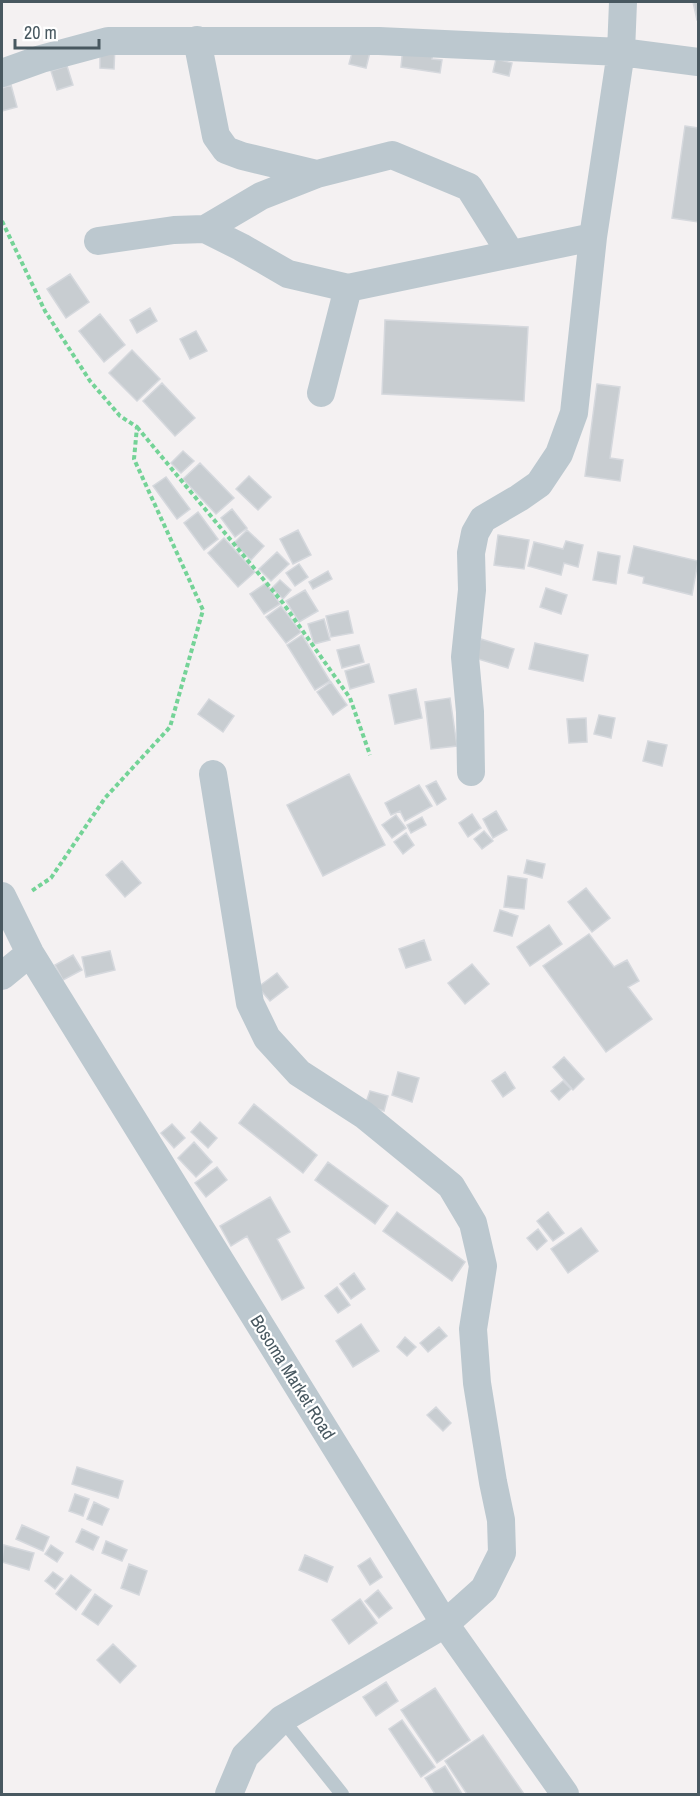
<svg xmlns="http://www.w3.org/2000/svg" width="700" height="1796" viewBox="0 0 700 1796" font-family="'Archivo Narrow',sans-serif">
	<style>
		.building { fill: #c8cdd1; stroke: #d5d8dd; stroke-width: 1.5 }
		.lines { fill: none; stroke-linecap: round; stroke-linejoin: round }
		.path { stroke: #74d397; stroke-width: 4; stroke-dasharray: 4.5 3; stroke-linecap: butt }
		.lane { stroke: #bcc8cf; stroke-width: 14 }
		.street { stroke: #bcc8cf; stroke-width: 28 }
		.labels { text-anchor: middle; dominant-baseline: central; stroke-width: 4.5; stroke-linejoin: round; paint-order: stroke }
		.street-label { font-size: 18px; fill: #485860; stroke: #fff }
	</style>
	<rect width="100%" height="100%" fill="#f4f1f2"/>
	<path class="building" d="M693 2H698V20H697Z
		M100 44 115 45 114 69 100 68Z
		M403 47 433 51 432 59 442 60 440 73 401 67Z
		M353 49 370 52 366 68 349 64Z
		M496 59 512 63 509 76 493 72Z
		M67 66 73 85 57 90 51 71Z
		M11 85 17 107 2 111V88Z
		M685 126 698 128V222L672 218Z
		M70 274 89 302 66 318 47 289Z
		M150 308 157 321 137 333 130 320Z
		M100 314 125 345 104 362 79 331Z
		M385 320 528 327 524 401 382 394Z
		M196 331 207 351 190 359 180 339Z
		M132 350 160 379 137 401 109 373Z
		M162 383 195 418 175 436 143 401Z
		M597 384 620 387 610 458 623 460 620 481 585 476Z
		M183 451 194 461 181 473 171 463Z
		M200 463 234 498 216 514 183 479Z
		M249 476 271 497 258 510 236 489Z
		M166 477 190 509 177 519 153 486Z
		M232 509 247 528 235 537 221 518Z
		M198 512 218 539 204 550 184 523Z
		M247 530 264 546 251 560 234 543Z
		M298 530 311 555 293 564 280 539Z
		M498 535 529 540 524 569 494 565Z
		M224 538 255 572 238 587 208 553Z
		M566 541 583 545 578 567 564 563 561 575 528 566 534 542 563 549Z
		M634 546 698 561 692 595 643 583 644 577 628 573Z
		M277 552 289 564 271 581 259 569Z
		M598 552 620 556 616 584 593 580Z
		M299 564 308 577 295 586 286 573Z
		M328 571 332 579 313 589 309 582Z
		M280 580 291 590 283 599 272 588Z
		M266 583 280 604 264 614 250 594Z
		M546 588 567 595 561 614 540 607Z
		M305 590 318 611 299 622 286 601Z
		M281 606 301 632 286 643 266 617Z
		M348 611 353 633 331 637 326 616Z
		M324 619 330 640 314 644 308 624Z
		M302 635 330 681 315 690 287 645Z
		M481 639 514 649 508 668 475 658Z
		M535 643 588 655 583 681 529 669Z
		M359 645 364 662 342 668 337 650Z
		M369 664 374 682 350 689 345 671Z
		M331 682 347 705 333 715 317 692Z
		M416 689 422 718 395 724 389 695Z
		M450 698 457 746 431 749 425 702Z
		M209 699 234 716 223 732 198 714Z
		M599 715 615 718 611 738 594 734Z
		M586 718 587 742 569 743 567 719Z
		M648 741 667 745 662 766 643 761Z
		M349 774 385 845 323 876 287 805Z
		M436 781 446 799 437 805 426 786Z
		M419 785 432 806 405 821 400 811 391 815 385 803Z
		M496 811 507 830 493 838 483 819Z
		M472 814 481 828 468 837 459 823Z
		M396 815 406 828 392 838 382 825Z
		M422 817 426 825 411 833 407 825Z
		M484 831 493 841 482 849 474 839Z
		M406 833 414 845 403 854 394 842Z
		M527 860 545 864 542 878 524 873Z
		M122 861 141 883 125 897 106 875Z
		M508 876 527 879 524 909 504 907Z
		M586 888 610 918 592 932 568 902Z
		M500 910 518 916 512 936 494 931Z
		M549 925 562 944 530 966 517 947Z
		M589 934 614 967 627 960 639 981 628 987 652 1019 606 1052 543 966Z
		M424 940 431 960 406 968 399 949Z
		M110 951 115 970 86 977 82 957Z
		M73 955 82 970 63 980 55 965Z
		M472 964 489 984 465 1004 448 983Z
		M277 973 288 987 270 1001 258 987Z
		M564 1057 584 1079 573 1090 553 1067Z
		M398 1072 419 1078 412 1102 392 1095Z
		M505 1072 515 1088 503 1097 492 1081Z
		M563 1081 571 1089 559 1100 551 1091Z
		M370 1091 388 1096 384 1111 365 1105Z
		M254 1104 317 1155 303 1173 239 1123Z
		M200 1122 217 1138 208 1148 191 1132Z
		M172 1124 185 1138 174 1148 161 1133Z
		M194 1142 212 1162 196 1177 178 1158Z
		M328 1162 388 1206 375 1224 315 1180Z
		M217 1167 227 1180 206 1197 195 1183Z
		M270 1197 290 1232 277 1239 304 1288 282 1300 247 1236 231 1246 220 1226Z
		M397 1212 465 1262 452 1281 383 1231Z
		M548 1212 564 1233 553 1241 537 1221Z
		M581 1228 598 1251 568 1273 551 1249Z
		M538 1229 547 1241 537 1250 527 1238Z
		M354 1273 365 1289 351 1299 340 1284Z
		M337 1287 350 1305 338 1313 325 1296Z
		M361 1324 379 1351 353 1367 336 1341Z
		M439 1327 447 1336 428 1352 420 1343Z
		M405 1337 416 1347 407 1356 397 1347Z
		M436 1407 451 1423 443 1431 427 1415Z
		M77 1467 123 1481 118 1498 72 1484Z
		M75 1494 89 1499 83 1516 69 1511Z
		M94 1502 109 1509 102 1525 87 1519Z
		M22 1525 49 1537 43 1551 16 1539Z
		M82 1529 99 1537 93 1550 76 1542Z
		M106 1541 127 1550 122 1561 102 1553Z
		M4 1545 34 1553 29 1570 2 1562Z
		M51 1545 63 1553 57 1562 45 1554Z
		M305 1555 333 1567 327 1582 299 1570Z
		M370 1558 382 1577 370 1585 358 1566Z
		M129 1564 147 1571 139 1595 121 1588Z
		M53 1572 63 1579 55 1589 45 1581Z
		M71 1575 91 1590 76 1610 56 1594Z
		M378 1590 392 1608 379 1618 365 1601Z
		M95 1594 112 1606 98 1625 82 1614Z
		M360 1599 377 1623 349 1644 332 1620Z
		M113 1644 136 1666 120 1683 97 1660Z
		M386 1682 398 1701 376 1716 363 1697Z
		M435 1688 470 1740 437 1763 401 1710Z
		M402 1720 435 1767 421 1777 389 1729Z
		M483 1735 524 1794H467L445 1761Z
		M445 1766 462 1794H435L425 1778Z"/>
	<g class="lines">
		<path class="path" d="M2 221 45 311 90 381 120 416 137 427 134 459 203 610 170 727 105 798 51 878 30 892
			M137 427 283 603 350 698 370 755"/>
		<path class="lane" d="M282 1719 342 1794"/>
		<path class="street" d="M197 40 216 136 226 150 242 156 317 174
			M2 73 41 59 108 41H379L621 52 698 62
			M205 229 261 196 317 174 392 155 469 187 511 254
			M98 241 174 230 205 229 241 247 288 274 348 288 593 237
			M321 393 348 288
			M471 772 470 712 465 657 472 590 471 553 475 533 483 519 519 498 539 484 559 454 574 413 593 237 621 52 623 2
			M213 774 250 1003 267 1038 299 1073 364 1115 451 1186 473 1223 483 1266 473 1329 477 1383 493 1482 501 1520 502 1553 484 1589 445 1624 282 1719 245 1756 229 1794
			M2 896 30 953 445 1624 565 1794
			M2 976 30 953"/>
	</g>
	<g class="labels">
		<g class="street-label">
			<text transform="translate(293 1377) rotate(58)">Bosoma Market Road</text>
		</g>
	</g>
	<rect width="700" height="1796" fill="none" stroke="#485860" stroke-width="6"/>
	<path d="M15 39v9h84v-9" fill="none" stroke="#485860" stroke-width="3"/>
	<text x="24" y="39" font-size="18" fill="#485860" stroke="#ffffff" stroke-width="4.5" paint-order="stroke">20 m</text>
</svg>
